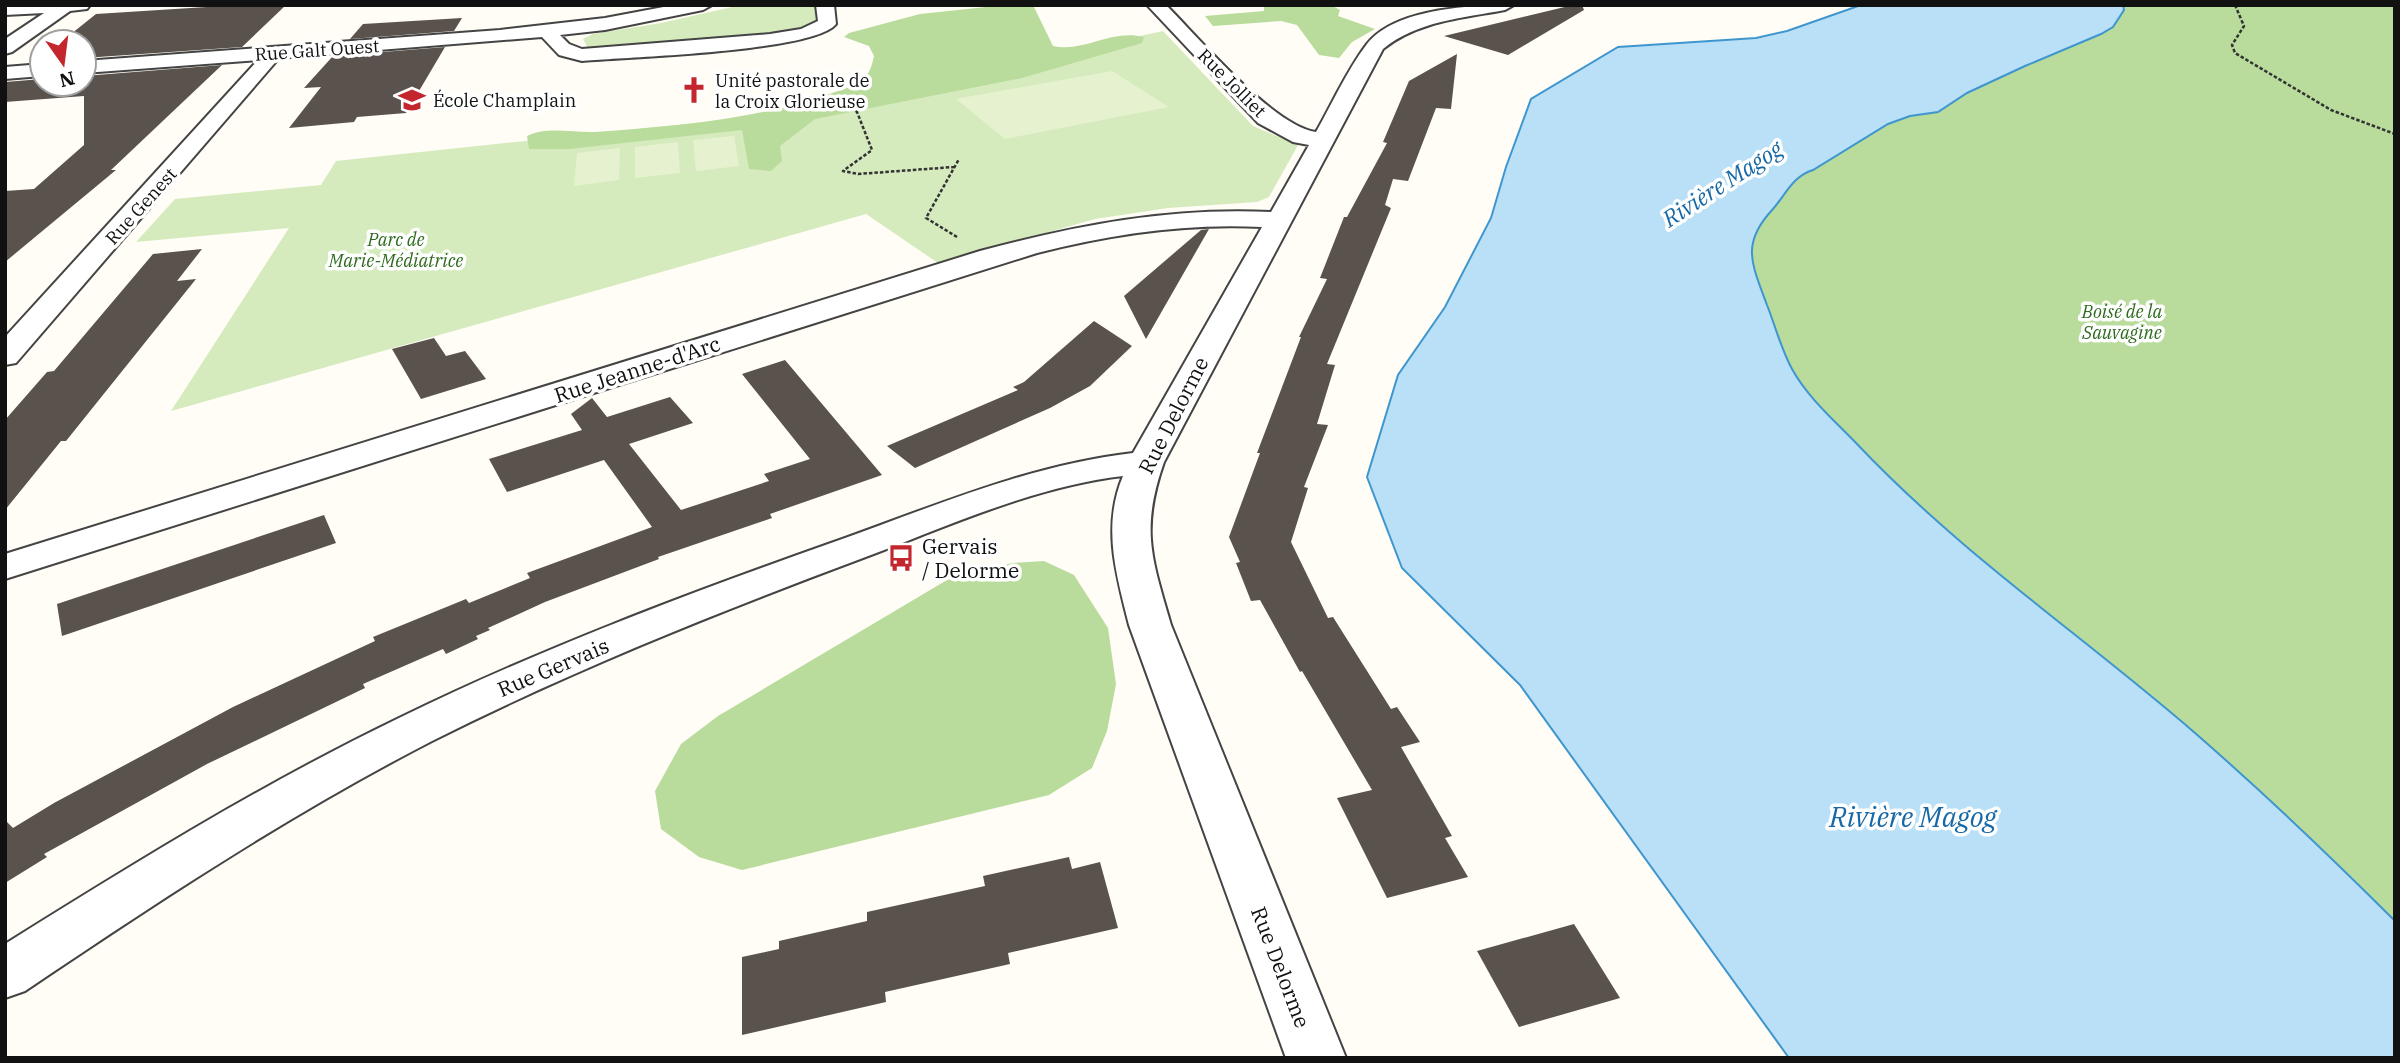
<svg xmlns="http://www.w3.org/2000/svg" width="2400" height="1063" viewBox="0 0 2400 1063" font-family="'IBM Plex Serif',serif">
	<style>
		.green { fill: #d5ebbd }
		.forest { fill: #b9dc9c }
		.pitch { fill: #e6f2cf }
		.water { fill: #b9e0f7; stroke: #3f96cf; stroke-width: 2 }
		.building { fill: #5a524d }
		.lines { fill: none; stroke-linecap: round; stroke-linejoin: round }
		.minor-casing { stroke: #444; stroke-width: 4 }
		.path { stroke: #333; stroke-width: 2.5; stroke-dasharray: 3.5 2; stroke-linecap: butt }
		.minor { fill: #fff; fill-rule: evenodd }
		.labels { text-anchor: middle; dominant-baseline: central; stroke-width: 7; stroke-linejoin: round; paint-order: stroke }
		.far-street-label { font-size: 18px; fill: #111; stroke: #fff }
		.far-poi-label { font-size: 18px; fill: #111; stroke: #fff; text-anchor: start }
		.far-park-label { font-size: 18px; font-style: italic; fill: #2f6b1f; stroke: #fff }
		.street-label { font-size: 21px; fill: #111; stroke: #fff }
		.poi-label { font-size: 21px; fill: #111; stroke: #fff; text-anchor: start }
		.water-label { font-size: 23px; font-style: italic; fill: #1768a6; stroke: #fff }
		.near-water-label { font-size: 28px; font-style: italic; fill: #1768a6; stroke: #fff }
	</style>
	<rect width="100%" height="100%" fill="#fffdf5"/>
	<path class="green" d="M741 5H816L820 21 799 33 589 50 583 39 593 34 661 23Z
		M1163 31 1253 126 1298 145 1269 197 1257 202 1168 208 1095 219 938 263 866 214 171 411 289 228 136 242 175 199 321 185 336 161 762 116Z"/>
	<path class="forest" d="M1005 5H1033L1053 46C1085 53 1109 29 1144 37L1142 43 1022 78 815 119 780 146 782 161 771 171 749 169 742 130 569 149H529L527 136C548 126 572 133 595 132 676 126 762 119 838 91 846 88 857 86 863 80 870 73 872 65 874 56L869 46 844 37 849 33 920 14Z
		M1264 5H1331L1340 10 1338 16 1375 29 1352 42 1339 58 1319 55 1297 25 1281 21 1213 26 1205 16 1264 11Z
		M2123 5H2395V921C2330 856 2264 793 2195 733 2083 636 1960 553 1857 444 1835 421 1808 398 1792 369 1781 349 1775 325 1767 304 1752 264 1740 244 1773 208 1786 194 1793 176 1814 170L1888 124 1910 116 1938 112 1967 93 2025 66 2101 34 2124 10Z
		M1044 561 1074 575 1108 628 1116 684 1107 731 1092 768 1049 795 742 870 699 857 661 829 655 791 681 744 718 716 947 580 1012 563Z"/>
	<path class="pitch" d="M1112 71 1169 107 1005 139 956 99Z
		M734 136 739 166 696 171 693 140Z
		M678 142 680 173 635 178V147Z
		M620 148 619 180 574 186 577 153Z"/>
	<path class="water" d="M1861 5H2123L2124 10 2113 27 2101 34 2025 66 1967 93 1938 112 1910 116 1888 124 1813 170C1793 176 1786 194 1773 209 1740 244 1752 264 1767 305 1775 325 1781 349 1792 369 1808 398 1835 421 1857 444 1960 553 2083 636 2195 733 2264 793 2330 856 2395 921V1058H1789L1520 685 1402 568 1367 477 1398 375 1445 307 1491 218 1506 167 1531 99 1618 47 1756 38 1787 31Z"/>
	<path class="building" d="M238 5H286L242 47 84 58V42H61L96 14Z
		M1573 5H1582L1584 10 1508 55 1444 36Z
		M462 18 454 31 350 39 363 24Z
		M445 47 406 113 357 117 354 122 289 128 321 87 304 88 333 56Z
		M1457 54 1451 109 1436 108 1408 181 1393 179 1385 205 1391 208 1327 364 1335 365 1317 424 1328 425 1304 487 1308 488 1291 542 1328 618 1333 617 1391 709 1397 707 1420 742 1401 747 1452 836 1445 838 1468 877 1387 898 1337 798 1372 790 1302 671 1300 672 1260 600 1251 601 1236 563 1240 562 1229 537 1260 453H1257L1301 337H1299L1327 279 1320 278 1344 217H1347L1387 143 1383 142 1409 81Z
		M222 65 111 170H116L5 262V191L34 189 84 145V96L5 102V82L42 79V84H84V76Z
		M1209 229 1146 339 1124 296 1201 230Z
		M202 249 177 281 196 279 66 441H61L5 510V420L47 372 54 371 153 254Z
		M1094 321 1132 346 1090 386 1050 408 915 468 887 446 1018 390 1013 387 1024 382Z
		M434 338 446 356 465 351 486 379 421 399 392 349Z
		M785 360 882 475 770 514 772 518 658 557 659 559 545 602 488 628 490 630 476 636 478 639 446 654 443 649 363 684 365 688 207 764 44 854 47 857 5 883V820L13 828 54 803 233 707 375 641 373 637 466 599 469 603 530 578 527 573 652 527 604 460 507 492 489 459 582 430 571 414 592 398 607 417 670 397 693 423 629 444 681 510 769 481 764 474 810 459 742 374Z
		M324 515 336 543 62 636 57 604Z
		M1069 857 1072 869 1100 862 1118 928 1008 953 1010 964 885 992 886 1002 742 1035V957L779 949V941L867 921V912L985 886 983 876Z
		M1574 924 1620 998 1519 1027 1477 951Z"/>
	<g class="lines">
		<defs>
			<path id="minor" d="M5 5H90L87 9 70 11 12 52 5 54V39L44 13 5 15Z
				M674 5H712L703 10 605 30 560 35 569 44 582 49 770 34 801 29 818 21 816 5H834L836 24C814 52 625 57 582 61L559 55 542 37 279 58 16 363 5 365V337L258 60 84 73V61L500 30 605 18Z
				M1147 5H1166C1199 38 1273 126 1316 132 1332 104 1347 70 1367 44 1395 8 1473 5 1514 5L1505 10C1463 18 1417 21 1383 49L1164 462C1140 530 1152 559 1171 625L1346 1058H1286L1129 625C1116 574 1102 526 1123 476 1030 487 942 529 855 561 711 615 569 672 432 741 290 814 157 902 25 991L5 998V944C133 864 262 784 399 718 538 650 684 595 831 543 930 508 1028 465 1133 453L1262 227C1185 223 1111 234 1037 253L5 579V554L980 251C1077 225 1170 207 1271 212L1309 145 1293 142 1258 123Z
				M42 64V76L5 79V67Z"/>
		</defs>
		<use href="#minor" class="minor-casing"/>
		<path class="path" d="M2235 5 2244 26 2232 45 2235 53 2331 110 2395 134
			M838 98 857 112 872 150 843 171 858 174 954 167
			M957 237 926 218 959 159"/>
		<use href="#minor" class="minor"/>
	</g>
	<defs>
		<symbol id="church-bare" viewBox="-9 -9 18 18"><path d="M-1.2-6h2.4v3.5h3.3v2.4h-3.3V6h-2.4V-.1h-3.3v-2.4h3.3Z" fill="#c4262e" stroke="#fff" stroke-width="2.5" paint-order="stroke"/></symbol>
		<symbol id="school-bare" viewBox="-9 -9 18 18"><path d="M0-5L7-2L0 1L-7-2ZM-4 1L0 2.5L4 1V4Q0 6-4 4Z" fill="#c4262e" stroke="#fff" stroke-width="2.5" paint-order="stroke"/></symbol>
		<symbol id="bus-bare" viewBox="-9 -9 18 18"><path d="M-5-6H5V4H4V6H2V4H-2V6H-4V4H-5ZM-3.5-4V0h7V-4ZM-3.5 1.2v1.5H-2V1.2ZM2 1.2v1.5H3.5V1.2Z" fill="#c4262e" stroke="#fff" stroke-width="2.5" paint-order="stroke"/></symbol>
	</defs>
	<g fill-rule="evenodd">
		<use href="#church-bare" x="675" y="71" width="38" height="38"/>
		<use href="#school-bare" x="393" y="81" width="38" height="38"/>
		<use href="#bus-bare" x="882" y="539" width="38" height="38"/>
	</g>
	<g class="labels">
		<g class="far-street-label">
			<text transform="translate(317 50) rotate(-4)">Rue Galt Ouest</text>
			<text transform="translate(1232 83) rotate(45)">Rue Jolliet</text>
			<text transform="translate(141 206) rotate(-48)">Rue Genest</text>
		</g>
		<g class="far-poi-label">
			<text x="715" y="80">Unité pastorale de<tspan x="715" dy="21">la Croix Glorieuse</tspan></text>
			<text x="433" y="100">École Champlain</text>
		</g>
		<g class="far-park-label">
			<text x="396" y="239">Parc de<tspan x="396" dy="21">Marie-Médiatrice</tspan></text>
			<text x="2122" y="311">Boisé de la<tspan x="2122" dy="21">Sauvagine</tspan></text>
		</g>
		<g class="street-label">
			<text transform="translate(637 369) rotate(-18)">Rue Jeanne-d'Arc</text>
			<text transform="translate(1173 415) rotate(-63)">Rue Delorme</text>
			<text transform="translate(553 667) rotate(-23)">Rue Gervais</text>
			<text transform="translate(1281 967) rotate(69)">Rue Delorme</text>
		</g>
		<g class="poi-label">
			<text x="922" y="546">Gervais<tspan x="922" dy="24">/ Delorme</tspan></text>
		</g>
		<g class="water-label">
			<text transform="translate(1722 183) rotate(-33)">Rivière Magog</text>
		</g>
		<g class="near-water-label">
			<text x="1913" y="816">Rivière Magog</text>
		</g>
	</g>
	<rect width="2400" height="1063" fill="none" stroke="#111111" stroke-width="14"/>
	<g transform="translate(63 63) rotate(166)"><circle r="33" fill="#ffffff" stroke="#a0a0a0" stroke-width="2"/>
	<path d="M0-5L12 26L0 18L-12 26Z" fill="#c4262e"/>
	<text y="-10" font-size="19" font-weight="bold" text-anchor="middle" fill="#111111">N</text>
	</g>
</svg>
